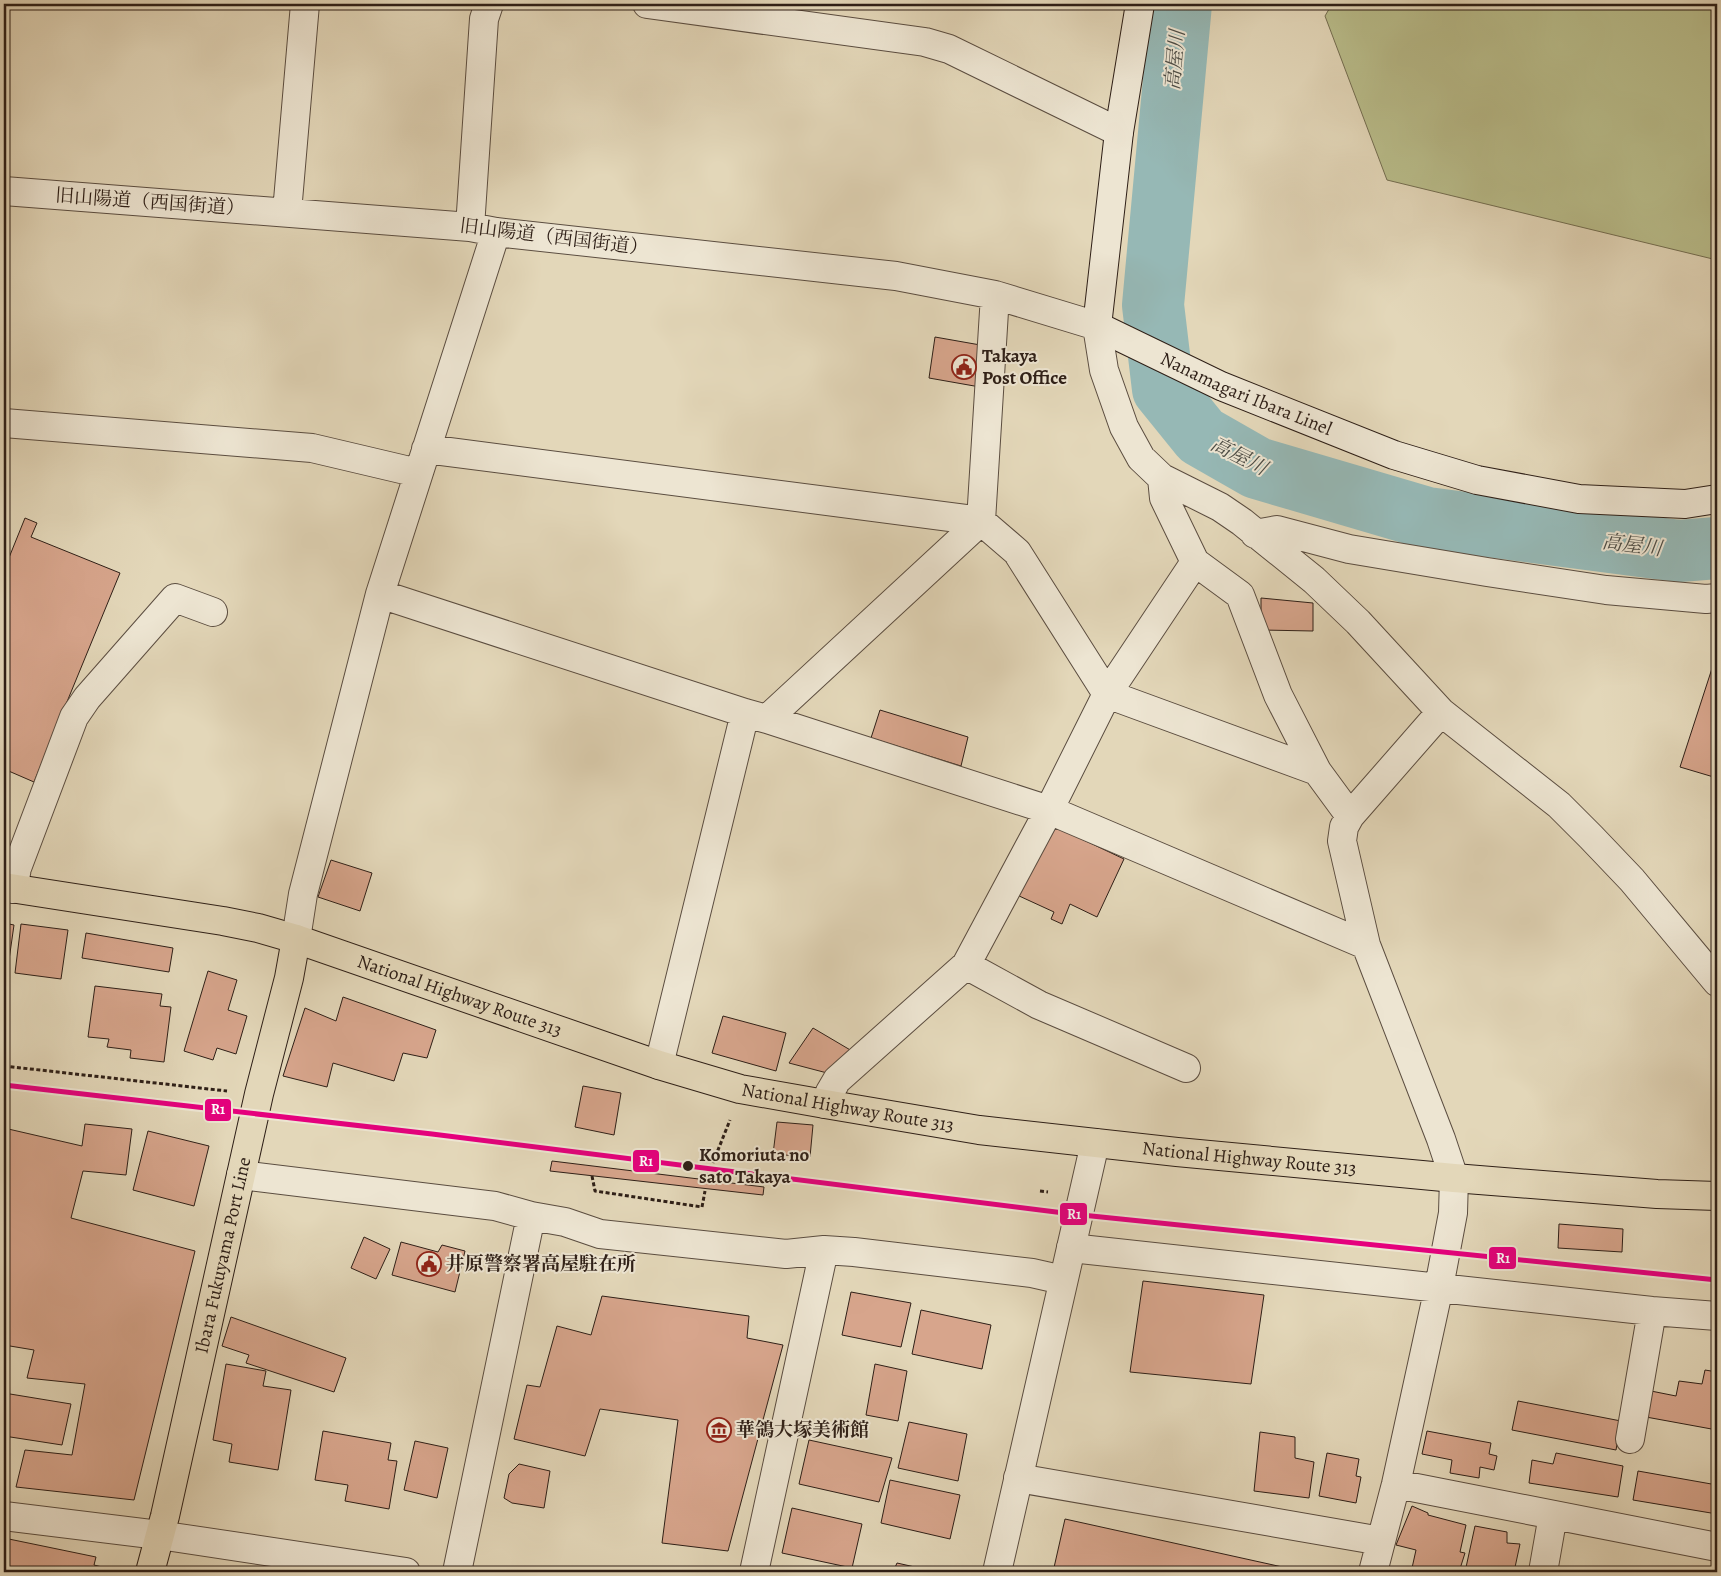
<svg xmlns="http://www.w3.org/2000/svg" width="1721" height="1576" viewBox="0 0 1721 1576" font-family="Alegreya,'Noto Serif JP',serif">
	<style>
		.green { fill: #b9bd8b; stroke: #746e51 }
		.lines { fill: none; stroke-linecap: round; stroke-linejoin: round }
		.river { stroke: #96b8b5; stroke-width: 62 }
		.building { fill: #d7a58c; stroke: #2e1f17 }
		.minor-casing { stroke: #5b4d40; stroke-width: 30 }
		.tertiary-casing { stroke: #5b4d40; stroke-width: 30 }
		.secondary-casing { stroke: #2e1f17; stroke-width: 30 }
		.primary-casing { stroke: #2e1f17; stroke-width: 30 }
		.trunk-casing { stroke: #2e1f17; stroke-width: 30 }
		.path { stroke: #2e1f17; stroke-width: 3; stroke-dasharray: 4 2.5; stroke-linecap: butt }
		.minor { stroke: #ede5d2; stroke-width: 28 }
		.tertiary { stroke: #ede5d2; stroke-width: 28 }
		.secondary { stroke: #ede5d2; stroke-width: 28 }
		.primary { stroke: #e3d7b9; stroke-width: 28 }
		.trunk { stroke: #e3d7b9; stroke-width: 28 }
		.rail-1-casing { stroke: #ede5d2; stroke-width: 9 }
		.rail-1 { stroke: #e5007d; stroke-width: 5 }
		.stop-dot { fill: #2e1f17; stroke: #ede5d2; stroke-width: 2 }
		.labels { text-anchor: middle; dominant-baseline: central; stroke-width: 4; stroke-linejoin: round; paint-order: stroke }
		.street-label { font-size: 19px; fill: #2e1f17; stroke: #ede5d2 }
		.poi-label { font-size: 19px; font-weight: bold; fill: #2e1f17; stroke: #ede5d2; text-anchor: start }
		.stop-label { font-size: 19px; font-weight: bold; fill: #2e1f17; stroke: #ede5d2; text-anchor: start }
		.water-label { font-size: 20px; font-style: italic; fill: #4d4d46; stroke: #ede5d2 }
		.line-badge { stroke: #ede5d2; stroke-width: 2 }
		.badge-label { font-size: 14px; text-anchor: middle; font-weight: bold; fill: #fff }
	</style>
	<rect width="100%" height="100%" fill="#e3d7b9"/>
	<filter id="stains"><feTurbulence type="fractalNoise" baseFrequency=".004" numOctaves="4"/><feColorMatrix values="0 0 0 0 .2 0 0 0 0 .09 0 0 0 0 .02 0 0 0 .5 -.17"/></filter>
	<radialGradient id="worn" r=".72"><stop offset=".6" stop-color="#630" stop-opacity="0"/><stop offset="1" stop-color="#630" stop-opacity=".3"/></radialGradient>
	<path class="green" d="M1332 4H1717V260L1387 180 1325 16Z"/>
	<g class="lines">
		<path class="river" d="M1181 4 1153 305 1163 389 1201 436 1257 468 1427 518 1679 551 1717 548"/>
	</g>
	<path class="building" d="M935 337 986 346 980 387 929 378Z
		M25 518 37 523 31 537 120 573 34 782 4 769V570Z
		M1261 598 1313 603V631L1261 630Z
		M1717 653V778L1680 767Z
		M880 710 968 737 961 766 871 738Z
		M1050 824 1124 859 1097 917 1070 904 1062 924 1051 919 1054 912 1017 895Z
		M331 860 372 873 360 911 318 897Z
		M4 923 14 925 7 974H4Z
		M21 924 68 930 61 979 15 973Z
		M86 933 173 948 169 972 82 958Z
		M208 971 237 980 228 1010 247 1016 236 1054 217 1048 213 1060 184 1051Z
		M95 986 162 994 160 1006 171 1007 164 1062 130 1058 131 1050 107 1047 109 1039 88 1037Z
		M343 997 436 1030 427 1058 403 1053 394 1081 333 1063 327 1087 283 1076 305 1008 336 1021Z
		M723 1016 786 1033 776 1071 712 1053Z
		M813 1028 852 1051 831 1074 789 1063Z
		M583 1086 621 1093 614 1135 575 1127Z
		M777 1122 813 1125 810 1157 773 1154Z
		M85 1124 132 1129 126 1175 83 1171 71 1218 195 1251 134 1500 16 1487 25 1450 72 1455 85 1384 27 1378 34 1350 4 1345V1128L82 1146Z
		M148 1131 209 1146 194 1206 133 1190Z
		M552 1161 764 1187 763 1195 550 1171Z
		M1559 1224 1623 1229 1622 1252 1558 1248Z
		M364 1237 390 1249 376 1279 351 1268Z
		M401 1242 438 1252 442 1245 465 1251 455 1292 392 1275Z
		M1143 1281 1264 1295 1251 1384 1130 1372Z
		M851 1292 911 1303 901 1347 842 1335Z
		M602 1296 749 1316 747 1338 783 1345 728 1551 662 1543 678 1420 600 1409 585 1456 514 1439 527 1385 540 1387 557 1326 591 1335Z
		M921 1310 991 1325 982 1369 912 1354Z
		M231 1317 346 1358 334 1392 246 1363 249 1355 222 1346Z
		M226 1364 266 1371 263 1386 291 1390 278 1470 229 1462 232 1444 213 1440Z
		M875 1364 907 1371 898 1421 866 1415Z
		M1705 1370 1717 1372V1430L1646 1417 1651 1391 1676 1396 1679 1381 1702 1384Z
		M4 1393 71 1404 62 1445 4 1436Z
		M1518 1401 1621 1421 1616 1450 1512 1430Z
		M909 1422 967 1434 958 1481 898 1468Z
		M323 1431 391 1443 388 1460 397 1461 389 1509 345 1501 348 1485 315 1480Z
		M1427 1431 1491 1443 1489 1454 1497 1456 1494 1470 1480 1467 1479 1478 1450 1473 1452 1460 1422 1454Z
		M1260 1432 1295 1437V1458L1314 1462 1309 1498 1254 1491Z
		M809 1440 892 1458 879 1502 799 1484Z
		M415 1441 448 1448 437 1498 404 1490Z
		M1327 1453 1359 1459 1356 1476 1361 1477 1356 1503 1319 1496Z
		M1556 1453 1623 1466 1618 1497 1529 1483 1532 1460 1553 1464Z
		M519 1464 550 1471 544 1508 512 1503 504 1498 509 1474Z
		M1638 1471 1717 1485V1514L1633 1500Z
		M890 1480 960 1495 950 1539 881 1523Z
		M1412 1506 1428 1513V1515L1466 1525 1460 1552 1465 1553 1459 1572H1425L1412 1568 1416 1550 1396 1545Z
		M792 1508 862 1524 852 1568 782 1553Z
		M1065 1519 1305 1572H1053Z
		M1475 1526 1507 1532V1543L1520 1544 1514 1572H1465Z
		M4 1538 96 1557 94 1565 102 1567 100 1572H4Z
		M897 1563 937 1572H893Z"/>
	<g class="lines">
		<defs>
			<path id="minor" d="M647 4 925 42 949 49 1119 132
				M4 191 470 227 496 232 896 276 995 295 1097 326 1104 370 1124 427 1141 458 1162 478 1220 507 1242 522 1314 580 1358 622 1441 712 1559 805 1591 837 1632 880 1717 982
				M287 212 305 4
				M470 227 484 19 489 4
				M995 295 981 521 1017 552 1107 694 1317 771
				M4 423 312 448 418 473
				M426 449 981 521
				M1162 478 1164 498 1195 562 1240 595 1278 695 1317 771 1350 816
				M1255 534 1277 530 1349 549 1487 572 1606 590 1706 599 1717 598
				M380 594 745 713 767 719 1049 810 1366 945
				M767 719 981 521
				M13 889 17 868 74 717 87 698 175 598 213 612
				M296 939 303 894 380 594 496 232
				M966 965 1039 1005 1186 1068
				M659 1065 745 713
				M825 1104 830 1092 837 1080 966 965 1049 810 1107 694 1195 562
				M241 1175 495 1206 531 1216 565 1222 600 1234 786 1254 824 1250 854 1252 1032 1273 1063 1280
				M1071 1248 1652 1311 1717 1316
				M1630 1439 1652 1311
				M1018 1478 1381 1541
				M1396 1484 1717 1547
				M4 1516 159 1535 406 1572
				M457 1572 531 1216
				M754 1572 824 1250
				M1373 1572 1396 1484 1439 1287 1453 1213 1454 1178 1441 1139 1366 945 1342 841 1344 827 1350 816 1441 712
				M1543 1572 1553 1515"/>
			<path id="tertiary" d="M997 1572 1095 1143"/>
			<g id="secondary">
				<path id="s1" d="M1140 4 1119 132 1097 326 1221 386 1394 455 1477 480 1579 499 1685 504 1717 499"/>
			</g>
			<g id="primary">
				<path id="s2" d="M150 1572 165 1516 259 1094 289 978 296 939"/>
			</g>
			<g id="trunk">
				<path id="s3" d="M4 887 223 921 258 928 296 939 659 1065 740 1089 825 1104 979 1130 1177 1152 1454 1178 1657 1194 1717 1196"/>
			</g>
		</defs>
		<use href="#minor" class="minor-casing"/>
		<use href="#tertiary" class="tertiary-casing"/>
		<use href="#secondary" class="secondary-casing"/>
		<use href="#primary" class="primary-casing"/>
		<use href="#trunk" class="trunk-casing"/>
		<path class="path" d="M4 1066 227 1091
			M708 1175 730 1120
			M592 1176 595 1191 702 1207
			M1040 1191 1048 1192
			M702 1207 705 1191"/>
		<use href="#minor" class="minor"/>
		<use href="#tertiary" class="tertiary"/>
		<use href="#secondary" class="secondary"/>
		<use href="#primary" class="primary"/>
		<use href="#trunk" class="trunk"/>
		<defs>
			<path id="rail-1" d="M4 1085 432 1134 1072 1214 1717 1280"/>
		</defs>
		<use href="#rail-1" class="rail-1-casing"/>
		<use href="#rail-1" class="rail-1"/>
	</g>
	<defs>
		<symbol id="civic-ring" viewBox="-11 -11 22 22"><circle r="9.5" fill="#ede5d2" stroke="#8f2418" stroke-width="1.5"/><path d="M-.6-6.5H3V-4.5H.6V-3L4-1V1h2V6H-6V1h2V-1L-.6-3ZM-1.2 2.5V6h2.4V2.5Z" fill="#8f2418"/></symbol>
		<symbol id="museum-ring" viewBox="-11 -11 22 22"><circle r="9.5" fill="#ede5d2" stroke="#8f2418" stroke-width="1.5"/><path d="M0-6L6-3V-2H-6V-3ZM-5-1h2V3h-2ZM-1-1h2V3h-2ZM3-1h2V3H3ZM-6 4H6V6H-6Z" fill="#8f2418"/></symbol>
	</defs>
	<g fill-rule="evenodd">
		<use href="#civic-ring" x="950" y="353" width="28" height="28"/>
		<use href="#civic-ring" x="415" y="1250" width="28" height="28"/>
		<use href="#museum-ring" x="705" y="1416" width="28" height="28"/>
	</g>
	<circle class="stop-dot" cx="688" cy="1166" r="6"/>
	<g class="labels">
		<g class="street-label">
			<text transform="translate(150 202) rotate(4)">旧山陽道（西国街道）</text>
			<text transform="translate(554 237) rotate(7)">旧山陽道（西国街道）</text>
			<text stroke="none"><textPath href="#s1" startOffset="489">Nanamagari Ibara Linel</textPath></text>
			<text stroke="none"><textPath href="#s3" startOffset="470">National Highway Route 313</textPath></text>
			<text stroke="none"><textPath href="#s3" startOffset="875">National Highway Route 313</textPath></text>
			<text stroke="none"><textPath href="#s3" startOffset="1280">National Highway Route 313</textPath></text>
			<text stroke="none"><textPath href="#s2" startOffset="325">Ibara Fukuyama Port Line</textPath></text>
		</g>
		<g class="poi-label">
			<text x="982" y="356">Takaya<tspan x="982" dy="22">Post Office</tspan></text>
			<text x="446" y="1264">井原警察署高屋駐在所</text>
			<text x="736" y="1430">華鴒大塚美術館</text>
		</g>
		<g class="stop-label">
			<text x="699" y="1155">Komoriuta no<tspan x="699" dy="22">sato Takaya</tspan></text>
		</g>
		<g class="water-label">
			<text transform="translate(1175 60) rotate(-85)">高屋川</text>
			<text transform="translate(1239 456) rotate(27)">高屋川</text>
			<text transform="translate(1632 545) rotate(7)">高屋川</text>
		</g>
	</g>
	<g class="line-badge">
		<rect x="204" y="1098" width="28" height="24" rx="5" fill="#e5007d"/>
		<rect x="632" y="1149" width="28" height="24" rx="5" fill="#e5007d"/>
		<rect x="1059" y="1202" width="29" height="24" rx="5" fill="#e5007d"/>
		<rect x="1488" y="1246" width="29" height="24" rx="5" fill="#e5007d"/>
	</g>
	<g class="badge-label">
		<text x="218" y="1114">R1</text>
		<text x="646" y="1166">R1</text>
		<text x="1074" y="1219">R1</text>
		<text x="1503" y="1263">R1</text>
	</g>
	<rect width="1721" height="1576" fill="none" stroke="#e3d7b9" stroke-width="20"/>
	<rect x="5" y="5" width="1711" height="1566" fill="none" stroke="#2e1f17" stroke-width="2.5"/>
	<rect x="10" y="10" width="1701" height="1556" fill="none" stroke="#2e1f17"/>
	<rect width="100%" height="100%" filter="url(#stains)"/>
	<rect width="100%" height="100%" fill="url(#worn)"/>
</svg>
